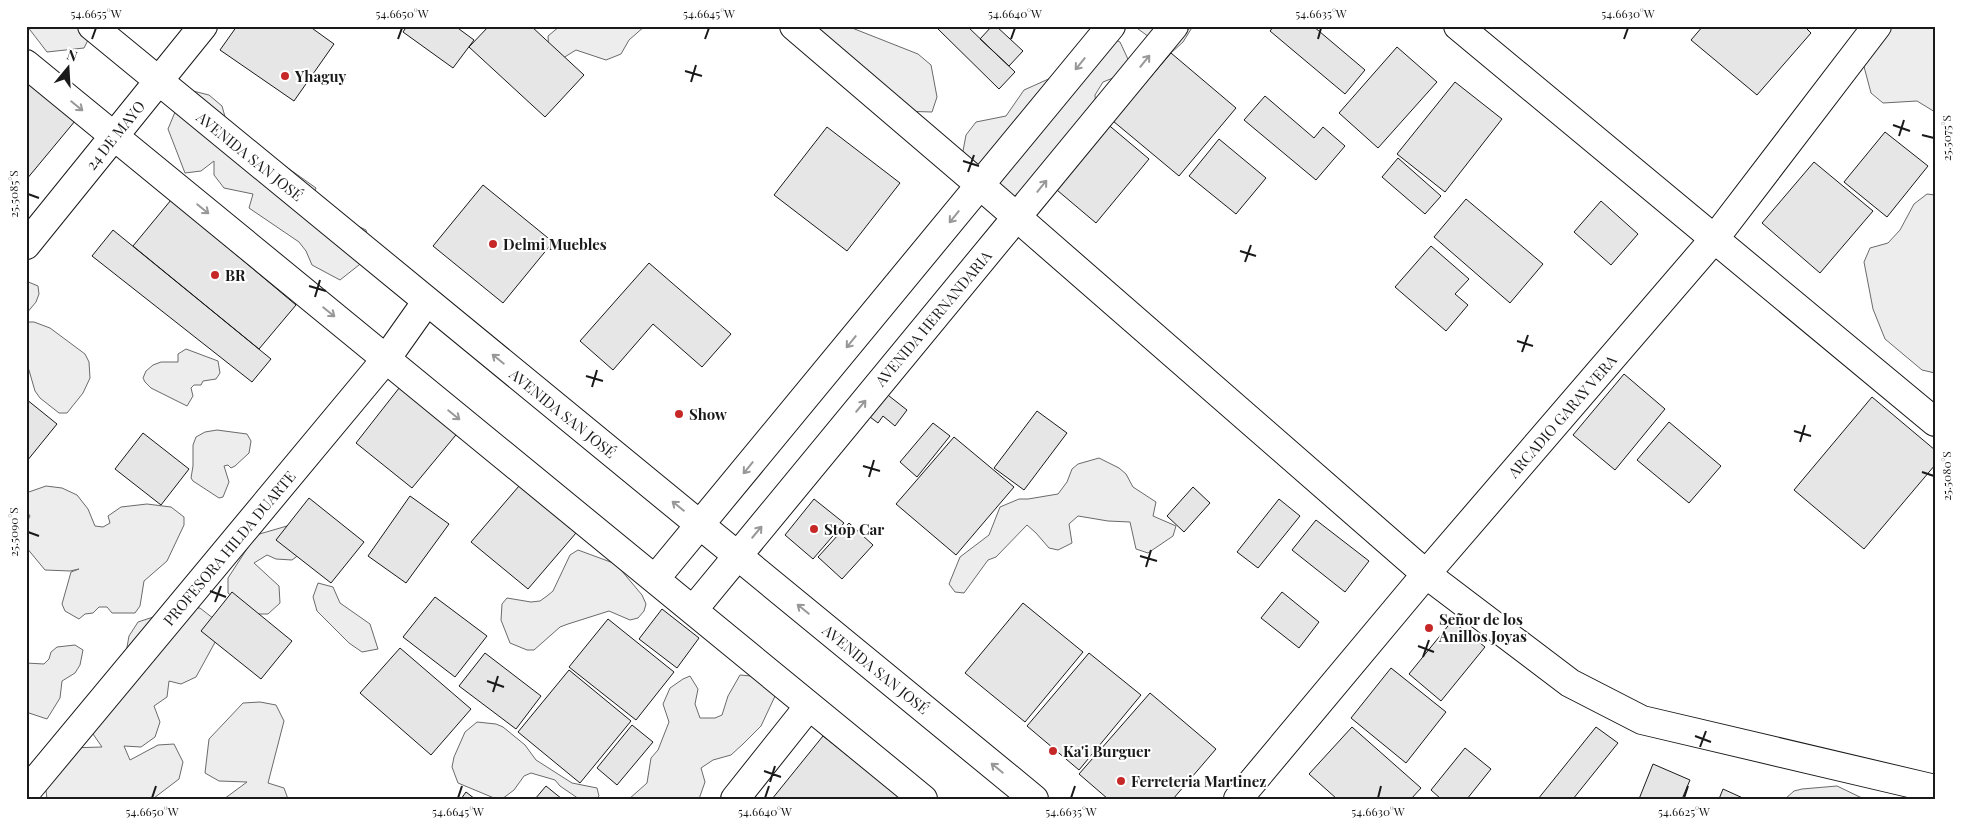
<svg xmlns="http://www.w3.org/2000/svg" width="1961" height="825" viewBox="0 0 1961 825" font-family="'Playfair Display',serif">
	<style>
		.built { fill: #ededed; stroke: #6a6a6a }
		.building { fill: #e6e6e6; stroke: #1a1a1a }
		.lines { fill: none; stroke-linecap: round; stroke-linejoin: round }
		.minor-casing { stroke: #1a1a1a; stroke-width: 30 }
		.minor { stroke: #fff; stroke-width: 28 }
		.oneway { stroke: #989898 }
		.ticks { fill: none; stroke: #1a1a1a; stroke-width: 2 }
		.poi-dot { fill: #c62828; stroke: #fff; stroke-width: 2 }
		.labels { text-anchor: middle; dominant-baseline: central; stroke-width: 4; stroke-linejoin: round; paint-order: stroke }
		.poi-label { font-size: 15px; font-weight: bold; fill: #1a1a1a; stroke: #fff; text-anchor: start }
		.street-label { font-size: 15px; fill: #1a1a1a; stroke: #fff }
		.neatline { fill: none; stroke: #1a1a1a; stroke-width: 2 }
		.ticks-label { font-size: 12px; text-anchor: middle; fill: #1a1a1a }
	</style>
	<rect width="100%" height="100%" fill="#fff"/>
	<path class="built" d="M27 26H80L88 40 84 48 47 52Z
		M560 26H645L629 40 621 54 606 60 576 50 563 58 549 52 548 36Z
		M811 26H847L918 54 931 65 937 97 932 112 900 111Z
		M1134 26H1193L1183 42 1171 53Z
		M1856 26H1935V112L1917 101 1883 103 1871 93 1858 44Z
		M1092 27 1120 42 1133 70 1103 82 1095 95 1096 111 1022 201 1005 199 971 166 963 151 966 135 976 122 1006 116 1024 90 1053 77 1086 42Z
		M193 91 209 95 222 106 231 138 247 139 316 188 304 216H337L366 230 370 246 364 261 340 280 312 265 306 251 299 242 249 208 253 194 224 188 214 175V161L201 171 185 173 168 129 180 100Z
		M1927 194 1935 195V373L1922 370 1885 339 1873 309 1864 262 1870 248 1888 243 1900 230 1914 204Z
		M26 281 38 286 39 294 36 302 26 314Z
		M26 320 27 322H34L50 328 85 354 89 362 90 378 83 393 67 413H59L40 398 35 391 26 360Z
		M186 349 218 361 220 373 216 379 203 381 201 385H194L191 388 193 396 187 406 151 388 145 382 143 378 146 371 153 365 161 362H178V354Z
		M217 430 247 434 251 441 249 453 235 466 231 468 228 465 224 466 229 482 223 497 219 498 193 481 191 478 193 466V445L196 437 205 432Z
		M1099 458 1119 468 1126 474 1133 487 1156 502 1153 516 1176 526 1173 536 1148 553 1136 549 1130 522 1108 521 1078 516 1069 524 1072 543 1058 550 1049 548 1036 533 1027 525 996 557 988 560 964 593 955 592 949 584 960 557 989 535 1000 507 1019 499H1028L1058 494 1067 482 1072 469 1078 464Z
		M46 486 62 488 77 495 88 509 95 526 103 527 110 523 108 516 121 507 147 504 171 507 184 517V525L167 561 144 581 140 606 135 613H112L107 607H99L93 613 85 614 79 619 65 611 62 604 71 572 79 569 70 571 45 570 26 547V524L30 516 26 510V493Z
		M287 526 304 551 292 560 276 559 267 555 254 563 279 586 280 603 268 614H253L228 593V578L256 535Z
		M578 550 616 564 642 595 646 604 644 611 638 618 630 620 609 611 568 624 560 627 534 650H527L510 643 501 620 502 604 507 598 531 602 540 601 547 596 553 591 570 555Z
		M318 583 333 587 340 603 370 624 378 649 362 652 349 643 317 611 313 597Z
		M184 607 200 608 214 619 219 635 196 677 181 684 169 681 167 697 154 706 160 722 155 737 141 747 124 746 130 760 158 745 174 744 183 762 179 779 154 798 156 799H47L44 774 68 748 102 747 84 721 123 670 129 636 138 622Z
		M75 645 83 650 80 665 75 673 62 681 60 698 47 719 26 712V663L44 664 49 659 51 652 57 647Z
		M740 675 773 678 776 694 761 726 743 744 731 755 713 760 701 768 705 782 699 799H629L647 783 651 758 658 750 669 722 663 704 670 688 683 679 690 676 698 689 695 704 700 718H715L722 715 728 696Z
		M260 702 276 705 284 721 268 783 284 788 288 799H224L247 782 219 781 205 773 209 739 243 703Z
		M477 722 496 724 503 727 525 745 536 760 572 783 597 788 599 796 596 799H579L560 786 555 780 531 773 524 776 514 790 502 799 494 798 458 783 452 767 454 757 465 732Z
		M1837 786 1864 799H1785L1794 791 1802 789Z"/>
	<path class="building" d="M237 26H309L334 44 294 101 220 50Z
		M407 26H455L474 40 453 68 403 32Z
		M489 26H531L584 75 545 117 469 47Z
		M935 26H967L1015 72 999 89Z
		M992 26H996L1023 51 1009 66 980 39Z
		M1274 26H1313L1365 70 1345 94 1270 31Z
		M1703 26H1804L1811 33 1757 95 1691 40Z
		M1397 47 1437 82 1378 148 1339 113Z
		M1171 53 1236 108 1179 176 1113 121Z
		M26 71 80 115 26 180Z
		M1455 82 1502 119 1445 192 1397 154Z
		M1265 96 1314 138 1323 127 1345 146 1316 180 1244 120Z
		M1105 122 1149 159 1096 223 1051 185Z
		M827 127 900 183 847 251 774 195Z
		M1885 132 1928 166 1887 217 1844 182Z
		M1219 139 1266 178 1236 214 1189 176Z
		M1398 158 1441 196 1425 214 1382 177Z
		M1814 162 1873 211 1820 273 1762 223Z
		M483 185 553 242 503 303 433 246Z
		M1466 199 1543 264 1510 303 1434 237Z
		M171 200 296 305 259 349 133 246Z
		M1601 201 1638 234 1611 265 1574 232Z
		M113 230 271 359 252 382 92 256Z
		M1431 246 1469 279 1455 294 1468 305 1446 331 1395 287Z
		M649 263 731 334 702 367 653 324 613 370 580 341Z
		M1624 374 1665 409 1615 470 1573 435Z
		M403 383 460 430 412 488 356 443Z
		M884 392 907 410 895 426 883 416 878 423 866 414Z
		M1872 397 1935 450V465L1864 549 1794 490Z
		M26 399 57 424 27 461H26Z
		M1037 411 1067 433 1024 490 994 468Z
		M1669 422 1721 466 1689 503 1637 460Z
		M933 423 950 436 917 477 900 462Z
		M143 433 189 469 161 505 115 469Z
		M954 437 1014 487 956 555 896 504Z
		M519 486 576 533 528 589 471 542Z
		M1193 487 1210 503 1184 532 1167 516Z
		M410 496 449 524 406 583 368 556Z
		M309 498 364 542 331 583 276 540Z
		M814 499 844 523 813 559 785 535Z
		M1279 499 1300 516 1258 568 1237 552Z
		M1316 520 1369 561 1345 592 1292 550Z
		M849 523 873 545 842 579 818 557Z
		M232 592 292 641 261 679 201 631Z
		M1282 592 1319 622 1299 648 1261 618Z
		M435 597 487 636 455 677 403 637Z
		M1023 603 1083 652 1025 722 965 673Z
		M662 609 699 638 677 668 639 639Z
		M608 619 674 672 636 720 569 667Z
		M1452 621 1485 647 1441 701 1409 674Z
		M400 648 471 709 431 755 360 693Z
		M485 653 541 696 516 729 459 686Z
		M1089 653 1141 695 1079 770 1027 726Z
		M1391 668 1446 712 1406 763 1351 718Z
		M569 670 631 721 580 783 518 732Z
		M1150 693 1216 749 1173 799H1108L1079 774Z
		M632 725 653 742 617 785 597 768Z
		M1352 727 1421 788 1411 799H1337L1309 774Z
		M1596 727 1618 743 1573 799H1538Z
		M823 736 901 798V799H772Z
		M1465 748 1491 769 1467 799H1441L1431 790Z
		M1653 764 1690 780 1682 799H1639Z
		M546 786 562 799H535Z
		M1723 789 1745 799H1719Z
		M466 792 475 799H461Z"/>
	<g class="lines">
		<defs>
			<path id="minor" d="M92 26 1034 799
				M794 26 980 185 1426 574 1570 683 1642 720 1935 789
				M1458 26 1935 422
				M26 64 923 799
				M26 245 203 26
				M655 579 1111 26
				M693 610 1174 26
				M26 792 386 359 427 301
				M735 799 809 706
				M1238 799 1426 574 1715 238 1877 26"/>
		</defs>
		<use href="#minor" class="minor-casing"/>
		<use href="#minor" class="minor"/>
	</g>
	<defs><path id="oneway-shaft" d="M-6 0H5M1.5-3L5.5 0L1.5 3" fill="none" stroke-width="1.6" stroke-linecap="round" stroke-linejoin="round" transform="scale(1.25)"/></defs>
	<g class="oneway">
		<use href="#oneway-shaft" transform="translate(1145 61) rotate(-51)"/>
		<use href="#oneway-shaft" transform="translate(1080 64) rotate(129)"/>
		<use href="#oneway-shaft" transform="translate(77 106) rotate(39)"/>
		<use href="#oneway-shaft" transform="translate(1042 186) rotate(-51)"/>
		<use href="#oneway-shaft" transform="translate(203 209) rotate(39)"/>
		<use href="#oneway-shaft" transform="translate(954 217) rotate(129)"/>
		<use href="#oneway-shaft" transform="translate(329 312) rotate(39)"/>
		<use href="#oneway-shaft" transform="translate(851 342) rotate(129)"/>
		<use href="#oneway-shaft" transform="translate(498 359) rotate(-141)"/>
		<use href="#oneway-shaft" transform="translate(861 406) rotate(-50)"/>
		<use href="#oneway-shaft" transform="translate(454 415) rotate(39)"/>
		<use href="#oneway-shaft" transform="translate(748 468) rotate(129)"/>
		<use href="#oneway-shaft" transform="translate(678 506) rotate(-141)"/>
		<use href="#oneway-shaft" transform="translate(757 532) rotate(-50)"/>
		<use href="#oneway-shaft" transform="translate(803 609) rotate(-141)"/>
		<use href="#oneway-shaft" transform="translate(997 768) rotate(-141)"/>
	</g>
	<path class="ticks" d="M92 39 96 28M398 39 402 28M705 39 709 28M1011 39 1015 28M1318 39 1321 28M1624 39 1628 28M685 71 702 76M691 82 696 65M1893 125 1910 131M1922 135 1934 138M1899 136 1904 120M963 161 979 166M968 172 974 155M28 194 39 198M1240 251 1256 256M1245 262 1251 245M309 286 326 291M315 297 320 280M1517 341 1533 346M1522 352 1528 335M586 376 603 381M592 387 597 370M1794 431 1811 436M1800 442 1805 425M863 466 880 471M1922 472 1934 476M869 477 874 460M28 532 39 536M1140 556 1157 561M1146 567 1151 550M210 591 226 597M215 602 221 586M1418 646 1434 652M1423 657 1429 640M487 681 504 687M493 692 498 676M1695 736 1711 742M1700 747 1706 731M764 771 781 777M770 782 775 766M152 798 156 786M458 798 462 786M765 798 769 786M1071 798 1075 786M1378 798 1381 786M1684 798 1688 786"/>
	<g class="poi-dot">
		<circle cx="285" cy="76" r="5"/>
		<circle cx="493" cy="244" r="5"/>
		<circle cx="215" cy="275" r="5"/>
		<circle cx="679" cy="414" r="5"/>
		<circle cx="814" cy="529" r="5"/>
		<circle cx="1429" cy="628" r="5"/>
		<circle cx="1053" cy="751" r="5"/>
		<circle cx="1121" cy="781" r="5"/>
	</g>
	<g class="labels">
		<g class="poi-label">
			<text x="295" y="76">Yhaguy</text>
			<text x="503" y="244">Delmi Muebles</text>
			<text x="225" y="275">BR</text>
			<text x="689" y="414">Show</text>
			<text x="824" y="529">Stop Car</text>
			<text x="1439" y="619">Señor de los<tspan x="1439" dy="17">Anillos Joyas</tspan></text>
			<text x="1063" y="751">Ka'i Burguer</text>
			<text x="1131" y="781">Ferreteria Martinez</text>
		</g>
		<g class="street-label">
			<text transform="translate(115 135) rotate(-51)">24 DE MAYO</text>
			<text transform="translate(250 156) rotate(39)">AVENIDA SAN JOSÉ</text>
			<text transform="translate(933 318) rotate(-50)">AVENIDA HERNANDARIA</text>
			<text transform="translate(563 413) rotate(39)">AVENIDA SAN JOSÉ</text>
			<text transform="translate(1562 416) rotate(-49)">ARCADIO GARAY VERA</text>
			<text transform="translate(229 548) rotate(-50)">PROFESORA HILDA DUARTE</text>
			<text transform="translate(876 669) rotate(39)">AVENIDA SAN JOSÉ</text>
		</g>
	</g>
	<rect width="1961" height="825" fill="none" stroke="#ffffff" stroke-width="55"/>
	<g transform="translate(68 68) rotate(18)" stroke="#ffffff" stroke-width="4" paint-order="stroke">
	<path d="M0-4L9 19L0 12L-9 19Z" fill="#1a1a1a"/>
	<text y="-8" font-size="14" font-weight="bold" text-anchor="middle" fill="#1a1a1a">N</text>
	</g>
	<rect x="28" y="28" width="1906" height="770" class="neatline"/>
	<g class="ticks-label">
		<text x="96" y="18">54.6655°W</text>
		<text x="402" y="18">54.6650°W</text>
		<text x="709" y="18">54.6645°W</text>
		<text x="1015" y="18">54.6640°W</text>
		<text x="1321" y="18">54.6635°W</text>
		<text x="1628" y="18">54.6630°W</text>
		<text transform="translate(1947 138) rotate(-90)" y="4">25.5075°S</text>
		<text transform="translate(14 194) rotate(-90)" y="4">25.5085°S</text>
		<text transform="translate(1947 476) rotate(-90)" y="4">25.5080°S</text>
		<text transform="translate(14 532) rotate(-90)" y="4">25.5090°S</text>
		<text x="152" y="816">54.6650°W</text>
		<text x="458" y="816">54.6645°W</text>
		<text x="765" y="816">54.6640°W</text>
		<text x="1071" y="816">54.6635°W</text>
		<text x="1378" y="816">54.6630°W</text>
		<text x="1684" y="816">54.6625°W</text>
	</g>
</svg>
